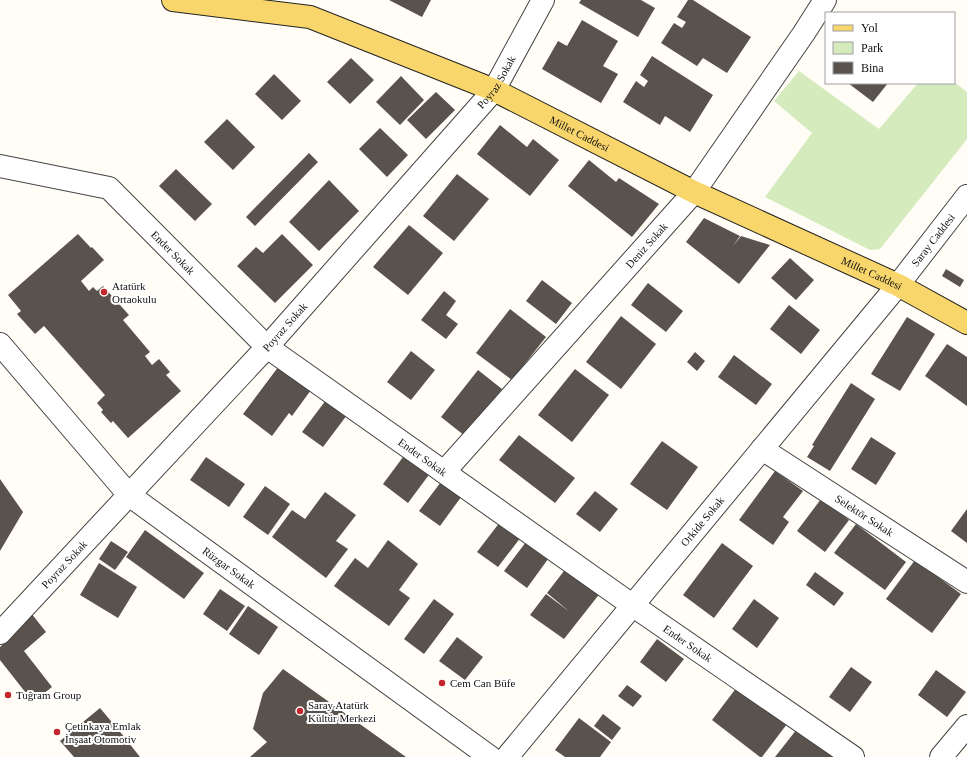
<svg xmlns="http://www.w3.org/2000/svg" width="967" height="757" viewBox="0 0 967 757" font-family="Georgia,serif">
	<style>
		.green { fill: #d5ebbd }
		.building { fill: #5a524d }
		.lines { fill: none; stroke-linecap: round; stroke-linejoin: round }
		.minor-casing { stroke: #444; stroke-width: 24 }
		.tertiary-casing { stroke: #444; stroke-width: 24 }
		.primary-casing { stroke: #222; stroke-width: 24 }
		.minor { stroke: #fff; stroke-width: 22 }
		.tertiary { stroke: #fff; stroke-width: 22 }
		.primary { stroke: #f9d66b; stroke-width: 22 }
		.poi-dot { fill: #c4262e; stroke: #fff; stroke-width: 1.5 }
		.labels { text-anchor: middle; dominant-baseline: central; stroke-width: 4; stroke-linejoin: round; paint-order: stroke }
		.street-label { font-size: 11px; fill: #111; stroke: #fff }
		.poi-label { font-size: 11px; fill: #111; stroke: #fff; text-anchor: start }
	</style>
	<rect width="100%" height="100%" fill="#fffdf5"/>
	<path class="green" d="M799 71 879 129 918 83H954V82L967 92V139L880 249 870 250 765 197 812 133 774 101Z"/>
	<path class="building" d="M389 0H431L422 17Z
		M581 0H641L655 8 638 37 579 3Z
		M688 0H693L751 37 727 73 703 58 697 66 661 43 674 23 682 28 686 22 677 17Z
		M582 20 618 41 603 66 618 74 601 103 542 69 558 41 567 46Z
		M652 56 713 95 690 132 665 116 660 125 623 102 636 81 644 87 648 81 640 75Z
		M351 58 374 80 350 104 327 82Z
		M274 74 301 101 282 120 255 94Z
		M401 76 424 100 400 125 376 102Z
		M848 83H888L873 102Z
		M436 92 455 110 426 139 407 120Z
		M227 119 255 147 233 170 204 142Z
		M500 125 527 147 533 139 559 160 530 196 477 154Z
		M380 128 408 155 387 177 359 149Z
		M309 153 318 162 255 226 246 217Z
		M589 160 616 182 619 178 659 204 632 237 568 186Z
		M176 169 212 204 195 221 159 186Z
		M457 174 489 199 454 241 423 216Z
		M329 180 359 211 319 251 289 222Z
		M704 218 740 236 733 246 741 236 770 245 739 284 686 242Z
		M409 225 443 253 408 295 373 267Z
		M78 234 91 248 92 247 104 260 81 281 89 291 93 287 97 291 103 286 129 315 123 320 150 352 145 356 152 365 159 359 170 372 166 375 181 391 128 438 113 421 111 423 101 412 103 410 97 403 105 395 44 326 35 334 17 314 21 311 8 295Z
		M282 234 313 265 275 303 237 266 256 247 263 253Z
		M790 258 814 280 796 300 771 278Z
		M946 269 964 280 960 287 942 276Z
		M542 280 572 303 556 324 526 301Z
		M648 283 683 311 666 332 631 305Z
		M444 291 456 301 446 315 458 324 446 339 421 320Z
		M789 305 820 330 801 354 770 329Z
		M510 309 546 337 512 380 476 353Z
		M621 316 656 344 621 389 586 362Z
		M907 317 935 334 900 391 871 374Z
		M947 344 967 357V406L925 376Z
		M411 351 435 370 411 400 387 382Z
		M695 352 705 361 697 371 687 362Z
		M734 355 772 384 756 405 718 377Z
		M279 366 311 390 292 416 289 413 272 436 243 414Z
		M575 369 609 395 572 442 538 415Z
		M478 370 502 389 465 436 441 417Z
		M851 383 875 399 830 471 807 457 814 446 812 445Z
		M326 400 347 415 323 447 302 432Z
		M519 435 575 478 555 503 499 460Z
		M871 437 896 453 876 485 851 469Z
		M662 441 698 467 667 510 630 484Z
		M406 453 431 472 408 503 383 484Z
		M206 457 245 484 229 507 190 480Z
		M775 471 803 491 783 517 789 522 773 545 739 520Z
		M444 478 464 493 440 526 419 511Z
		M0 479 23 512 0 551Z
		M265 486 290 504 268 535 243 517Z
		M595 491 618 509 600 532 576 514Z
		M325 492 356 515 336 541 348 549 326 578 272 537 292 510 305 519Z
		M821 499 849 520 825 552 797 531Z
		M967 509V543L951 531Z
		M500 522 521 537 498 567 477 552Z
		M856 524 906 562 885 590 834 553Z
		M145 530 204 573 184 599 126 557Z
		M529 538 551 555 527 588 504 571Z
		M388 540 418 564 399 590 410 598 389 626 334 586 355 558 368 568Z
		M111 541 128 552 115 570 99 559Z
		M722 543 753 566 714 618 683 595Z
		M915 560 961 594 932 633 886 599Z
		M99 563 137 587 118 618 80 595Z
		M567 567 601 592 564 639 530 615 546 594 570 612 547 593Z
		M815 572 844 593 834 606 806 585Z
		M220 589 245 606 227 631 203 614Z
		M434 599 454 614 424 654 404 639Z
		M754 599 779 618 757 648 732 629Z
		M248 606 278 627 259 655 229 634Z
		M31 613 46 632 24 651 52 687 33 702 0 660V647L12 635Z
		M457 637 483 657 465 680 439 661Z
		M657 639 684 659 666 682 640 662Z
		M851 667 872 682 850 712 829 697Z
		M283 669 406 757H250L267 742 253 729 263 693Z
		M936 670 966 692 947 717 918 695Z
		M627 685 642 696 633 707 618 696Z
		M737 687 787 724 762 757H760L712 720Z
		M100 708 121 733 140 757H74L60 741Z
		M603 714 621 728 612 740 594 726Z
		M579 718 611 742 600 757H565L555 750Z
		M797 729 835 757H775Z"/>
	<g class="lines">
		<defs>
			<g id="minor">
				<path id="s1" d="M0 166 109 188 267 347 632 605 853 757"/>
				<path id="s2" d="M0 344 129 495 490 757"/>
				<path id="s3" d="M762 449 967 582"/>
				<path id="s4" d="M444 472 694 192 804 33 825 0"/>
				<path id="s5" d="M0 633 267 347 494 90 543 0"/>
				<path id="s6" d="M507 757 898 285"/>
				<path d="M941 757 967 726"/>
			</g>
			<g id="tertiary">
				<path id="s7" d="M898 285 967 196"/>
			</g>
			<g id="primary">
				<path id="s8" d="M173 0 310 17 494 90 694 192 898 285 967 323"/>
			</g>
		</defs>
		<use href="#minor" class="minor-casing"/>
		<use href="#tertiary" class="tertiary-casing"/>
		<use href="#primary" class="primary-casing"/>
		<use href="#minor" class="minor"/>
		<use href="#tertiary" class="tertiary"/>
		<use href="#primary" class="primary"/>
	</g>
	<g class="poi-dot">
		<circle cx="104" cy="292" r="4"/>
		<circle cx="442" cy="683" r="4"/>
		<circle cx="8" cy="695" r="4"/>
		<circle cx="300" cy="711" r="4"/>
		<circle cx="57" cy="732" r="4"/>
	</g>
	<g class="labels">
		<g class="street-label">
			<text stroke="none"><textPath href="#s5" startOffset="742">Poyraz Sokak</textPath></text>
			<text stroke="none"><textPath href="#s8" startOffset="432">Millet Caddesi</textPath></text>
			<text stroke="none"><textPath href="#s7" startOffset="57">Saray Caddesi</textPath></text>
			<text stroke="none"><textPath href="#s4" startOffset="304">Deniz Sokak</textPath></text>
			<text stroke="none"><textPath href="#s1" startOffset="202">Ender Sokak</textPath></text>
			<text stroke="none"><textPath href="#s8" startOffset="756">Millet Caddesi</textPath></text>
			<text stroke="none"><textPath href="#s5" startOffset="418">Poyraz Sokak</textPath></text>
			<text stroke="none"><textPath href="#s1" startOffset="526">Ender Sokak</textPath></text>
			<text stroke="none"><textPath href="#s3" startOffset="122">Selektör Sokak</textPath></text>
			<text stroke="none"><textPath href="#s6" startOffset="306">Orkide Sokak</textPath></text>
			<text stroke="none"><textPath href="#s5" startOffset="94">Poyraz Sokak</textPath></text>
			<text stroke="none"><textPath href="#s2" startOffset="322">Rüzgar Sokak</textPath></text>
			<text stroke="none"><textPath href="#s1" startOffset="850">Ender Sokak</textPath></text>
		</g>
		<g class="poi-label">
			<text x="112" y="286">Atatürk<tspan x="112" dy="13">Ortaokulu</tspan></text>
			<text x="450" y="683">Cem Can Büfe</text>
			<text x="16" y="695">Tuğram Group</text>
			<text x="308" y="705">Saray Atatürk<tspan x="308" dy="13">Kültür Merkezi</tspan></text>
			<text x="65" y="726">Çetinkaya Emlak<tspan x="65" dy="13">İnşaat Otomotiv</tspan></text>
		</g>
	</g>
	<rect x="825" y="12" width="130" height="72" fill="#ffffff" stroke="#a0a0a0"/>
	<rect x="833" y="25" width="20" height="6" fill="#f9d66b" stroke="#a0a0a0"/>
	<text x="861" y="32" font-size="12" fill="#111111">Yol</text>
	<rect x="833" y="42" width="20" height="12" fill="#d5ebbd" stroke="#a0a0a0"/>
	<text x="861" y="52" font-size="12" fill="#111111">Park</text>
	<rect x="833" y="62" width="20" height="12" fill="#5a524d" stroke="#a0a0a0"/>
	<text x="861" y="72" font-size="12" fill="#111111">Bina</text>
</svg>
